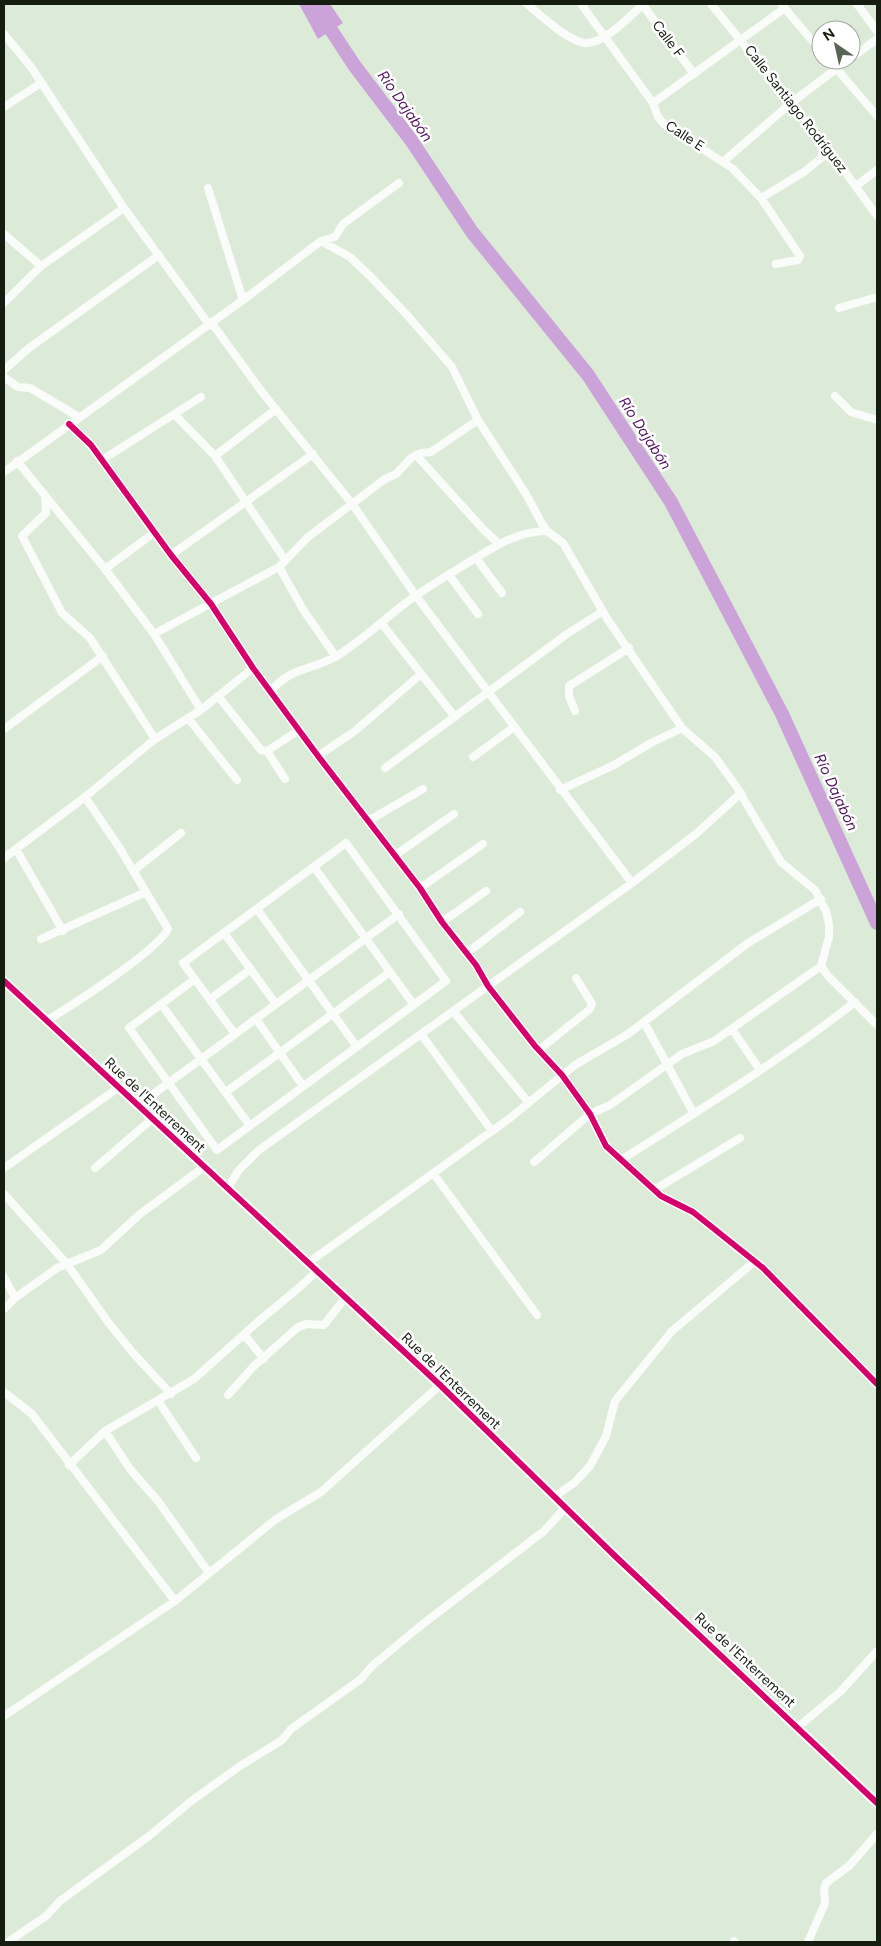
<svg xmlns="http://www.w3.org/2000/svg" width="881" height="1946" viewBox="0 0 881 1946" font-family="Figtree,sans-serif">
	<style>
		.water { fill: #cca3d9 }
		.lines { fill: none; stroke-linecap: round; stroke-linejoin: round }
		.river { stroke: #cca3d9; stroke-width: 14 }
		.street { stroke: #fafcf9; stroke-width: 8 }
		.secondary { stroke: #fafcf9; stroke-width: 10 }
		.cycleway-casing { stroke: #fff; stroke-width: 9 }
		.cycleway { stroke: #d6006c; stroke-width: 6 }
		.labels { text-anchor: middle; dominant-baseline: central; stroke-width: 5; stroke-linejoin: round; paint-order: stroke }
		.street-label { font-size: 14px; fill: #141d10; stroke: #fff }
		.water-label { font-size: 15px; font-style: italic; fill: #501361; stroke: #fff }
	</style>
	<rect width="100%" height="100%" fill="#dcebd7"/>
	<path class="water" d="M299 4H330L343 23 318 39Z"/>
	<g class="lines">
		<path class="river" d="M314 4 354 65 411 140 472 232 588 375 671 502 782 714 877 923"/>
		<path class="street" d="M527 4C539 14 572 45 588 43 608 41 629 16 644 4
			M581 4 653 103 658 117 665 125 732 168 761 198 800 256 798 260 776 264
			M642 4 694 74
			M711 4 830 151 877 216
			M781 4 821 51
			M857 4 877 31
			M4 34 31 67 124 208 208 323
			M851 58 877 39
			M829 60 877 116
			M653 103 785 8
			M4 107 41 83
			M724 161 791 103 848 60
			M856 186 877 170
			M208 188 243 300
			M761 198 804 172 830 151
			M4 234 41 266
			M321 241 350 257 370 276 408 316 452 367 478 420 526 494 541 522 547 531 563 543 608 620 682 728 715 757 736 786 781 862 815 890 826 911 829 924V937L821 966 828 976 877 1025
			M4 303 41 266 124 208
			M839 308 877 297
			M211 322 262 392 353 505 416 596 632 883
			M4 370 29 348 159 255
			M4 377 18 387 30 388 79 417
			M835 396 851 412 877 420
			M175 415 215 456 285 560
			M69 424 91 445 171 555 211 604 253 668 318 756 420 888 442 922 476 965 488 986 535 1046 562 1075 590 1114 606 1146 661 1196 693 1212 763 1268 877 1384
			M416 455 483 529 499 544
			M215 456 276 409
			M102 460 201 397
			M17 461 105 569 155 532
			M4 472 243 300 321 241 335 237 343 224 399 183
			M45 496 46 513 22 536 62 613 90 638 155 739
			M171 555 313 454
			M476 558 502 593
			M279 567 304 611 336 657
			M105 569 154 634 201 710
			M449 575 478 614
			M382 624 455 717
			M154 634 279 567 308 537 385 479 396 474 411 458 421 453 431 452 478 420
			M271 691C292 666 311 671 337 656 361 641 381 622 403 605 425 588 450 574 474 559 497 545 519 531 547 531
			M218 696 261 750 267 751 299 730
			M575 711 569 696V686L629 648
			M188 718 237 780
			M4 729 103 656
			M267 751 285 779
			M318 756 355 731 421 674
			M473 757 514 727
			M385 768 567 634 603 611
			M560 790 614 765 651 743 682 728
			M368 821 423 789
			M16 849 63 931
			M394 856 454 814
			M4 858 85 797 155 739 201 710 253 668
			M314 867 414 1005
			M133 871 181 833
			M420 888 483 844
			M257 909 357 1047
			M442 922 486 891
			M224 933 276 1004
			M41 939 146 892
			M467 953 520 912
			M195 979 129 1028 217 1150 446 981 346 843 183 963 235 1034
			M210 999 251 969
			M161 1004 250 1126
			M453 1011 529 1103
			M256 1019 303 1086
			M46 1021C71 1006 157 951 168 929L119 847 85 797
			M644 1022 694 1114
			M732 1029 760 1070
			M421 1034 492 1131
			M539 1050 590 1009 592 1004 576 978
			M226 1092 390 972
			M137 1106 399 914
			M621 1160C701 1109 781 1060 855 1002
			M534 1162 590 1114 610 1105 682 1054 714 1041 821 966
			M4 1168 118 1088
			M95 1168 152 1119
			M433 1173 537 1315
			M227 1189 239 1170 259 1150 632 883 697 833 741 793
			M654 1190 740 1138
			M4 1194 67 1264 108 1322 133 1353 171 1394
			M308 1263 510 1118 575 1065 628 1034 748 943 821 899
			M4 1277 15 1298
			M4 1309 15 1298 57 1268 101 1250 140 1214 204 1167
			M242 1336C266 1313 293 1295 316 1272
			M4 1392 32 1414 175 1601
			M228 1395 254 1366 297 1328 306 1324 324 1325 345 1298
			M159 1402 196 1458
			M105 1431 130 1469 158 1501 209 1573
			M69 1465 105 1431 194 1379 242 1336 247 1338 264 1359
			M554 1497 574 1483 590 1466 606 1436 615 1401 672 1331 754 1262
			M4 1716 175 1601 276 1519 321 1492 440 1385
			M798 1727 841 1691 877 1651
			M734 1941 735 1942
			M8 1942 46 1916 60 1901 149 1836 190 1802 240 1766 282 1740 291 1729 361 1679 372 1666 419 1627 544 1531 565 1508
			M808 1942 825 1903 824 1889 826 1883 849 1866 877 1834"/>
		<path class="secondary" d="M4 981 440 1385 616 1557 877 1803"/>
		<defs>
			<path id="cycleway" d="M69 424 91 445 171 555 211 604 253 668 318 756 420 888 442 922 476 965 488 986 535 1046 562 1075 590 1114 606 1146 661 1196 693 1212 763 1268 877 1384
				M4 981 440 1385 616 1557 877 1803"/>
		</defs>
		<use href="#cycleway" class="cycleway-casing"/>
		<use href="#cycleway" class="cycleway"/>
	</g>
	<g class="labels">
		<g class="street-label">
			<text transform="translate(668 39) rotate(53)">Calle F</text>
			<text transform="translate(796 109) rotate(52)">Calle Santiago Rodríguez</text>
			<text transform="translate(685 136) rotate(33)">Calle E</text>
			<text transform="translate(155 1105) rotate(43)">Rue de l'Enterrement</text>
			<text transform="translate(451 1381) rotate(44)">Rue de l'Enterrement</text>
			<text transform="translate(745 1660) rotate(43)">Rue de l'Enterrement</text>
		</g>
		<g class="water-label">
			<text transform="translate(405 106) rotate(55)">Río Dajabón</text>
			<text transform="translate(645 433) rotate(57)">Río Dajabón</text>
			<text transform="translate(836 792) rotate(65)">Río Dajabón</text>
		</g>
	</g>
	<rect width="881" height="1946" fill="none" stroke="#141d10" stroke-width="10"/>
	<g transform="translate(836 45) rotate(326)"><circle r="24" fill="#ffffff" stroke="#a1a59f"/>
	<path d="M0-4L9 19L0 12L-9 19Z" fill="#5a6556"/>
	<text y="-8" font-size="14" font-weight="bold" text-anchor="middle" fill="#141d10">N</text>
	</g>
</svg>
